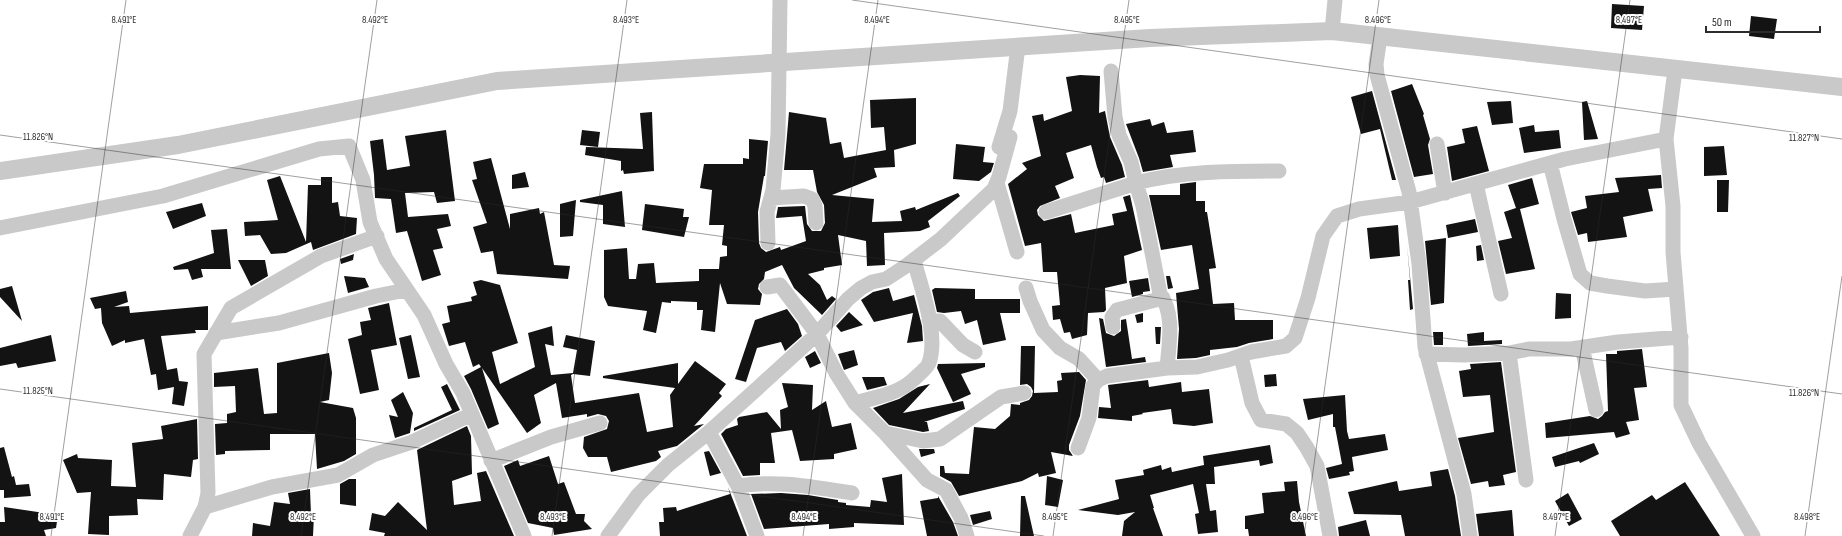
<svg xmlns="http://www.w3.org/2000/svg" width="1842" height="536" viewBox="0 0 1842 536" font-family="'Sofia Sans Condensed',sans-serif">
	<style>
		.building { fill: #131313 }
		.lines { fill: none; stroke-linecap: round; stroke-linejoin: round }
		.minor { stroke: #c9c9c9; stroke-width: 15 }
		.tertiary { stroke: #c9c9c9; stroke-width: 18 }
		.ticks { fill: none; stroke: #2c2c2c; stroke-width: 1; stroke-opacity: 0.45 }
		.ticks-label { font-size: 10px; text-anchor: middle; fill: #2c2c2c; stroke: #fff; stroke-width: 4; stroke-linejoin: round; paint-order: stroke }
	</style>
	<rect width="100%" height="100%" fill="#fff"/>
	<path class="building" d="M1612 4 1644 6 1642 30 1611 28Z
		M1751 16 1777 19 1774 39 1749 36Z
		M1080 75 1100 76 1099 113 1105 111 1110 137 1122 165 1125 177 1106 183 1104 177 1101 178 1097 167 1091 145 1066 153 1074 178 1055 186 1060 198 1040 206 1037 210 1038 215 1044 221 1071 214 1075 233 1114 225 1112 214 1127 211 1123 197 1130 195 1142 250 1124 256 1127 283 1105 288 1106 310 1104 312 1088 313 1087 335 1072 339 1070 332 1064 333 1060 319 1053 320 1052 306 1060 305 1057 272H1043L1041 243 1025 246 1008 184 1027 169 1022 163 1041 156 1032 116 1043 114 1044 121 1072 111 1066 77Z
		M1412 84 1424 114 1423 115 1430 139 1428 145 1433 174 1414 177 1391 91Z
		M1372 91 1396 180H1392L1380 129 1361 134 1351 97Z
		M916 98V144L894 150 895 167 874 168 877 177 832 195 874 199 872 222 902 221 900 211 915 207 916 210 958 193 960 196 928 221 930 227 920 231 884 233 885 265 867 266 866 241 838 235 842 265 824 268V270L808 274 820 285 827 300 832 296 836 299 822 315 794 288 782 265 765 272 764 279 759 284 758 289 762 294 760 305 727 304 720 283 715 332 701 330 703 310H697V302L671 301V303L662 302 656 333 643 330 647 311 608 306 604 297V250L627 248 629 279H636L638 264 654 263 656 283 699 281V269H719L720 257 727 256V246L722 245 724 225H709L712 190 700 188 704 164H743V158L749 159V139L768 141 765 176H764L758 212 759 243 761 248 766 252 780 247 781 250 806 241 802 216 776 218 778 207 805 206 807 224 812 231H821L825 223 824 205 817 192 813 170H784L789 112 826 118 830 144 841 142 844 158 886 150 884 127 871 128 870 100Z
		M1511 101 1513 123 1492 125 1487 102Z
		M1587 101 1598 139 1584 140 1582 102Z
		M652 112 654 171 624 174 623 170 621 171V161L585 155 586 147 643 149 640 113Z
		M1150 119 1152 126 1164 122 1167 133 1193 130 1196 152 1170 155 1173 167 1143 172 1139 158 1126 124Z
		M1534 125 1535 132 1559 130 1561 148 1524 153 1519 128Z
		M1477 126 1489 171 1452 181 1447 147 1465 143 1462 129Z
		M446 130 455 201 437 203 434 192 405 193 408 217 448 214 451 226 437 229 443 248 433 250 441 275 422 281 407 231 396 233 391 199 375 198 374 175 370 141 383 139 387 170 410 166 405 136Z
		M582 130 600 132 598 147 580 145Z
		M956 144 985 147 983 162 994 163 991 172 979 181 953 179Z
		M1724 146 1727 175 1704 176V147Z
		M491 158 510 229V214L539 208 540 214 544 212 554 265 570 266 568 279 497 274 493 251 481 253 473 227 487 223 472 180 477 179 473 162Z
		M525 172 529 187 512 189V175Z
		M1661 175 1662 188 1648 189 1653 211 1623 217 1627 237 1588 242 1587 233 1578 235 1571 212 1587 208 1585 196 1619 192 1615 178Z
		M280 176 306 242 308 185H321V177H332V203L338 202 340 216 357 218 356 234 313 250 311 242 286 253 271 254 260 235 245 236 244 222 278 220 267 180Z
		M1532 178 1539 204 1520 209 1535 269 1506 274 1498 241 1512 238 1504 212 1516 208 1508 185Z
		M1717 180H1729L1728 212H1717Z
		M1196 182V201H1205V212H1207L1216 268 1209 269 1213 304 1234 303 1235 320H1273V339L1249 343 1237 347 1210 350V355L1196 358 1177 359 1179 329 1176 293 1199 289 1192 245 1161 250 1149 195H1180V184Z
		M622 191 625 227 603 224V205L580 202V200Z
		M576 200 573 236 560 237V204Z
		M202 203 206 216 173 229 166 212Z
		M645 204 684 209 683 217H689L684 237 642 230Z
		M1475 219 1478 232 1448 238 1446 225Z
		M1398 225 1400 256 1370 259 1367 228Z
		M227 229 231 269H201L203 277 192 280 188 269 174 270 173 267 214 253 211 230Z
		M1446 238 1444 303 1431 305 1425 241Z
		M1407 244 1413 309 1410 310 1408 280H1410Z
		M1481 245 1484 260 1477 261 1476 246Z
		M354 254 353 260 341 264 340 259Z
		M238 260H265L268 276 251 286Z
		M344 276 365 278 369 287 348 293Z
		M1166 276H1170L1173 288 1168 289Z
		M1148 278 1150 291 1143 292V294L1132 297 1129 281Z
		M481 280 500 285 518 343 492 352 500 384 535 367 528 333 552 326 554 346 545 344 551 375 573 373 577 350 563 347 566 335 595 341 590 376 573 374 571 375 575 403 639 393 647 432 673 427 670 395 675 388 603 378V376L678 363V384L695 361 726 384 719 393 722 396 694 426 704 424 677 446 658 451 661 457 656 461 611 472 607 457H588L583 448 584 437 607 429 609 421 606 416 598 414 587 417V414L562 418 556 383 534 395 541 423 527 433 482 368 499 424 488 429 471 389 464 376 481 367 479 364 473 367 465 342 449 346 442 324 450 322 447 306 472 301 471 297 477 295 473 282Z
		M12 286 22 321 0 297V289Z
		M889 288 893 301 914 295 922 326 923 341 907 343 913 313 874 322 861 300 873 292Z
		M935 288 975 289V299H1020V313H1000L1006 340 983 345 977 320 965 324 961 311 944 313 937 312 932 290Z
		M126 291 128 302 114 307 129 306 130 313 208 306V330H195L196 333 161 336 167 370 177 368 179 381 188 382 184 406 172 404 174 387 158 390 156 374 151 375 144 339 125 343V340L112 346 102 323 101 308 95 309 90 298Z
		M1556 293 1571 294V318L1555 319Z
		M389 303 397 345 371 350 379 390 360 394 348 339 362 335 360 322 371 320 368 308Z
		M787 309 798 324 802 336 785 351 781 342 757 348 746 382 735 379 755 320Z
		M849 312 863 325 841 332 836 326Z
		M1143 313V322L1137 323 1135 315Z
		M1099 318 1103 319 1106 333 1114 336 1121 331V320L1126 319 1132 359 1145 357 1146 362 1106 367Z
		M1155 327H1161L1160 344H1156Z
		M1433 332H1443V345H1434Z
		M1484 332V341L1502 340V344L1468 346 1467 334Z
		M51 335 56 361 18 368 16 363 0 366V348Z
		M411 335 420 377 408 379 399 338Z
		M1021 346H1035L1034 393 1058 392 1057 381 1062 380 1061 373 1079 372 1086 380 1080 416 1069 445V450L1073 456 1051 452 1056 473 1039 477 1038 473 1022 481 959 496 951 482 940 476V466H944L945 473 969 474 974 427 995 429 1010 416 1011 404 1020 405V403L1029 400 1032 396 1033 391 1031 387 1027 384 1020 385Z
		M1642 349 1647 387 1634 388 1639 420 1626 422 1630 434 1616 438 1614 432 1546 438 1545 423 1590 416 1598 419 1602 416 1605 412 1608 411 1606 354H1617V351Z
		M854 350 858 365 844 370 838 354Z
		M815 351 821 363 810 368 805 357Z
		M329 353 332 373 329 400 320 402 353 408 356 418V454L344 461 317 469 315 434H270V450L225 451V454L216 455 215 424 227 423V414L236 412 235 386 214 387V373L258 368 264 414 277 413V363Z
		M1501 362 1516 472 1503 475 1505 485 1489 487 1488 481 1471 484 1458 438 1494 432 1490 395 1463 397 1459 371 1471 369 1470 364Z
		M985 363V367L961 374 971 394 953 402 937 368 938 364Z
		M1276 374 1277 386 1265 387 1264 375Z
		M862 377H884L887 385 867 390Z
		M1148 380 1149 387 1181 382 1182 392 1209 389 1213 423 1194 426 1173 424 1171 409 1142 413 1143 414 1132 416V421L1098 418 1099 407 1111 408 1108 385Z
		M782 383 813 385 812 410 826 401 832 427 851 423 857 449 834 454V459L800 461 792 430 771 433 775 463H760V475L743 476 721 434 726 429 738 425 737 419 739 417 767 412 781 429 780 410 788 407Z
		M447 384 460 410 414 431V428L452 410 441 387Z
		M930 384 903 413 963 401 965 409 924 422H927L929 431 923 432 889 425 873 408 899 399 918 387Z
		M403 392 413 413 410 433 395 438 389 415 398 417 391 400Z
		M1345 395 1347 431 1349 439 1385 434 1388 450 1352 457 1354 471 1349 472 1350 475 1329 479 1326 468 1342 464 1335 427H1333V414L1308 420 1303 399Z
		M197 419 198 459 193 460 191 477 164 474 163 500 137 499 138 515 109 516V535L88 534 91 492 77 493 63 460 77 454 78 458 112 460 111 486 136 487 132 443 163 439 161 426Z
		M467 426 471 436 472 474 452 481 454 505 481 501 477 473 486 471 514 536H384L385 533 369 530 372 513 385 516 398 502 427 530 417 450Z
		M1594 443 1599 454 1580 463 1579 461 1555 467 1552 457Z
		M1270 445 1273 463 1260 466 1259 460 1214 467 1215 484H1206L1210 511 1216 510 1218 532 1198 534 1195 514 1199 513 1193 484 1150 495 1154 508H1153L1163 536H1122L1124 521 1135 512 1118 515 1078 510 1119 499 1115 480 1144 475 1143 470 1161 465 1162 470 1171 467 1172 472 1204 465 1203 456Z
		M4 447 12 477 14 476 16 485 29 484 31 496 4 498V490H0V448Z
		M919 449H934L935 453 921 457Z
		M709 451 721 473 710 476 704 452Z
		M549 456 558 484 564 482 576 514H585L584 521 592 529 554 535 553 528 528 523 504 466 518 460 520 466Z
		M1448 469 1455 496 1461 536H1405L1401 515 1354 514 1348 492 1397 481 1399 491 1432 486 1430 472Z
		M902 474 904 525 854 523V527L829 529V524L764 529 751 494 781 493 808 495 838 500V502L846 503V505L870 507 871 500 887 502 882 478Z
		M1047 476 1063 480 1058 507 1045 505Z
		M349 479H356V506L340 504V484Z
		M1297 481 1299 502 1306 536H1249L1248 529H1245V516L1264 513 1262 493 1285 491 1284 482Z
		M1685 482 1720 536H1620L1611 521 1652 495 1656 500Z
		M728 487 747 536H660L659 522H664L663 508 676 507 677 511 730 494Z
		M310 489 311 515H314L313 536H252L253 523 270 526 274 502 290 504 288 493Z
		M1568 493 1582 519 1569 526 1555 501Z
		M938 496 953 522 958 536H927L920 501 938 498Z
		M1021 496H1025L1034 536H1020Z
		M4 507 58 515 56 528 44 530 46 536H0V522H5Z
		M1512 510 1514 536H1479L1476 514Z
		M990 511 992 519 973 525 970 515Z
		M1366 520 1370 536H1339L1338 527Z"/>
	<g class="lines">
		<path class="minor" d="M1332 31 1335 0
			M1380 37 1376 64 1377 75 1409 192 1419 264 1425 347 1464 494 1470 536
			M1675 70 1666 139 1673 206V252L1681 348V405L1699 443 1753 536
			M1111 71 1115 117 1119 135 1131 162 1136 183C1182 171 1231 171 1279 171
			M1437 144 1445 193
			M999 147 1010 111 1018 46
			M1550 163 1564 219 1580 274 1590 283 1607 286 1645 291 1676 289
			M997 183 1017 252
			M1476 184 1501 294
			M771 198 804 196 812 199 815 206 816 223
			M1046 212 1136 183 1143 206 1160 294C1175 314 1169 343 1167 368L1107 376 1098 380 1093 386 1089 418 1078 448
			M0 228 163 196 319 149 349 146 363 180 370 222 386 259 424 315 446 364 463 393 524 536
			M768 243 767 212 773 190 778 134 780 0
			M767 287 780 285 817 334 836 373 855 403 885 433 923 441 940 439 1001 397 1024 393
			M1026 288 1030 301 1043 330 1060 348 1079 359 1098 380
			M929 320 940 321 963 345 975 352
			M1113 327 1112 317 1117 310 1163 298
			M216 333 279 323 376 296 406 290
			M1582 347 1596 410
			M1509 353 1526 480
			M1426 354 1464 355 1509 353 1529 349H1571L1618 342 1681 337
			M1241 356 1252 403 1261 420 1286 424 1297 433 1307 448 1317 466 1330 536
			M1167 368 1197 367 1228 360 1251 352 1286 346 1295 338 1308 298 1323 236 1337 216 1359 209 1410 202 1565 159 1666 139
			M855 403C872 398 893 395 908 384 912 381 928 367 929 363 939 334 921 288 914 260
			M709 432 739 488 757 536
			M885 433 927 480 946 490 961 518 967 536
			M491 461 551 437 600 423
			M738 486C779 480 811 487 852 493
			M205 507 272 487 338 475 373 455 412 442 472 414
			M190 536 205 507 208 493 204 354 231 308 321 256 377 236
			M608 536 638 495 668 465 709 432 761 385 817 334 848 299 861 288 872 282 886 279 906 266 941 239 994 189 999 177 1010 137"/>
		<path class="tertiary" d="M0 171 178 145 497 81 1150 38 1332 31 1842 87"/>
	</g>
	<path class="ticks" d="M852 0 1842 139M0 135 1842 394M0 389 1044 536M51 536 126 0M301 536 377 0M552 536 627 0M803 536 878 0M1053 536 1129 0M1304 536 1379 0M1555 536 1630 0M1805 536 1842 276"/>
	<g class="ticks-label">
		<text x="124" y="23">8.491°E</text>
		<text x="375" y="23">8.492°E</text>
		<text x="626" y="23">8.493°E</text>
		<text x="877" y="23">8.494°E</text>
		<text x="1127" y="23">8.495°E</text>
		<text x="1378" y="23">8.496°E</text>
		<text x="1629" y="23">8.497°E</text>
		<text x="38" y="140">11.826°N</text>
		<text x="1804" y="141">11.827°N</text>
		<text x="38" y="394">11.825°N</text>
		<text x="1804" y="396">11.826°N</text>
		<text x="52" y="520">8.491°E</text>
		<text x="303" y="520">8.492°E</text>
		<text x="553" y="520">8.493°E</text>
		<text x="804" y="520">8.494°E</text>
		<text x="1055" y="520">8.495°E</text>
		<text x="1305" y="520">8.496°E</text>
		<text x="1556" y="520">8.497°E</text>
		<text x="1807" y="520">8.498°E</text>
	</g>
	<path d="M1706 26v6h114v-6" fill="none" stroke="#2c2c2c" stroke-width="2"/>
	<text x="1712" y="26" font-size="12" fill="#2c2c2c" stroke="#ffffff" stroke-width="3" paint-order="stroke">50 m</text>
</svg>
